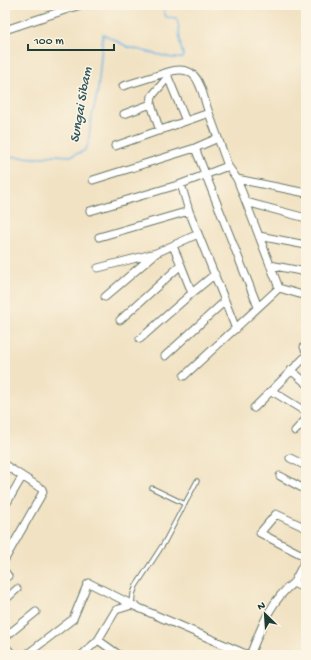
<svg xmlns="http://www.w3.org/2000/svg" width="311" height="660" viewBox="0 0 311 660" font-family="'Gochi Hand',sans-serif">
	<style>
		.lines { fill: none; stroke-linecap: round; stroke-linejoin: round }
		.stream { stroke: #70b3e5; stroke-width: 1.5 }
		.lane-casing { stroke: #687766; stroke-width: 5.5 }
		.street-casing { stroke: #687766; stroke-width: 9 }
		.lane { stroke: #fff; stroke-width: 3.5 }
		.street { stroke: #fff; stroke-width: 7 }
		.labels { text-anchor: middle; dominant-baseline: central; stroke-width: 3; stroke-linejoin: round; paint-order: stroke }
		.water-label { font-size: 14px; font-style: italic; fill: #335a60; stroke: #fcf5e5 }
	</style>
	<rect width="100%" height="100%" fill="#fcf5e5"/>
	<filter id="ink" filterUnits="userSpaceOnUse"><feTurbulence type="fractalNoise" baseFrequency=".025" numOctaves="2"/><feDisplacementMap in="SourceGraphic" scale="8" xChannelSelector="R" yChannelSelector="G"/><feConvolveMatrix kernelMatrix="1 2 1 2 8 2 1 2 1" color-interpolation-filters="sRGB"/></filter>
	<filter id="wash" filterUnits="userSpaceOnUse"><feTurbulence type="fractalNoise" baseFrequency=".012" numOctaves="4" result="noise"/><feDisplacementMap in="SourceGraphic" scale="16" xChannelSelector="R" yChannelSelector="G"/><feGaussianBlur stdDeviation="0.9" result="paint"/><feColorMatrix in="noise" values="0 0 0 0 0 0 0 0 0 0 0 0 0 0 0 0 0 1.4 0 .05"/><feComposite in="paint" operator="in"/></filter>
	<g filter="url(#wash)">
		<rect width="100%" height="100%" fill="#f1e2c3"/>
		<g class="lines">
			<path class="stream" d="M5 156 37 158 54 155 71 156 84 151 88 145 91 121 98 90 103 34 128 47 172 58H182L183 54C177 40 182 30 176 18L166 17 162 5"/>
		</g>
	</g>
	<g filter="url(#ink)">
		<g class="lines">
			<defs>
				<path id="lane" d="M152 488 185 504
					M132 604 133 594 136 586 164 543 197 481"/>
				<path id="street" d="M5 30 80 5
					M168 72C200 62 200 89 209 113
					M168 77 186 121
					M123 86 168 72V77L152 96 151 104
					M124 114 151 104 160 131
					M195 148 258 307
					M237 179 306 193
					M93 180 195 148 218 138 209 113 115 146
					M246 202 306 218
					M90 211 181 184 228 166
					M259 236 306 245
					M99 237 189 211
					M270 265 306 272
					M98 268 156 253 198 234
					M279 288 306 296
					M192 293 215 274
					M105 297 155 254
					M225 301 236 329
					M120 320 181 265 173 246
					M140 339 192 293 181 265
					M306 344 304 347 306 351
					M165 356 225 301 189 211 181 184
					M291 370 306 383
					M184 376 279 288 237 179 228 166 218 138
					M272 391 306 412
					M254 408 306 356
					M295 431 306 419
					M290 458 306 466
					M5 465 42 489 43 492 5 559
					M280 476 306 490
					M5 506 22 477
					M306 528 276 514 260 533 306 557
					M306 559 294 582 295 584 306 589
					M5 572 8 576 5 578
					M5 600 17 589
					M5 637 36 612
					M98 640 119 655
					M5 646 13 655
					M26 655 73 619 87 585 89 583 131 604
					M82 655 98 640 116 610 132 605 248 655
					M250 655C262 626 269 603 294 582"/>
			</defs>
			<use href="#lane" class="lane-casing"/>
			<use href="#street" class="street-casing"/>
			<use href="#lane" class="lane"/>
			<use href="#street" class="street"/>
		</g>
	</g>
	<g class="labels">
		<g class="water-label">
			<text transform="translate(82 105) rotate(-80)">Sungai Sibam</text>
		</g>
	</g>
	<rect width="311" height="660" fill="none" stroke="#fcf5e5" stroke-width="20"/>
	<g transform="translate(265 614) rotate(335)" stroke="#fcf5e5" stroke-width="3" paint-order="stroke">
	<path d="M0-3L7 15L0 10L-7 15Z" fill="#1f3d34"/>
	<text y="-6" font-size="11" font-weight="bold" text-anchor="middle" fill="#1f3d34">N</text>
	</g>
	<path d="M28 44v6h86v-6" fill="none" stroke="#1f3d34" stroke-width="2"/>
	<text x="34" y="44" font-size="12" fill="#1f3d34" stroke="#fcf5e5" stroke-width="3" paint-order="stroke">100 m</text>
</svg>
